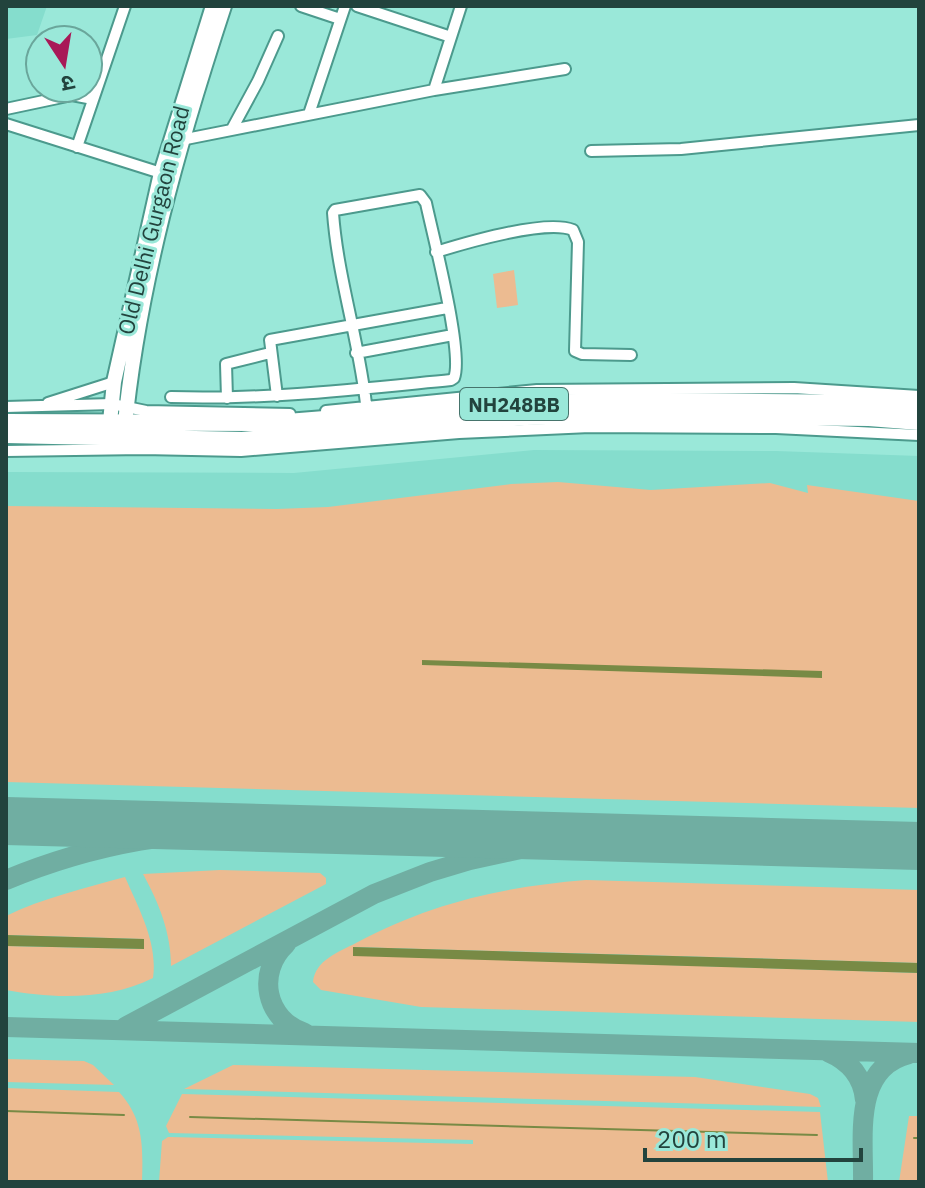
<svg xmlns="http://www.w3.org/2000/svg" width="925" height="1188" viewBox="0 0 925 1188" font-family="'IBM Plex Sans','Noto Sans Devanagari',sans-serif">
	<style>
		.built { fill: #85ddcd }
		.green { fill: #ecbb91 }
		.water { fill: #788a45 }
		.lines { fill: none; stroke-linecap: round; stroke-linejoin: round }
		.stream { stroke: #788a45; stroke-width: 2 }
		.taxiway { stroke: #70aea2; stroke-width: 20 }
		.runway { stroke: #70aea2; stroke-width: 48 }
		.minor-casing { stroke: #4c9a8d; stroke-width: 14 }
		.major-casing { stroke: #4c9a8d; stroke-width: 18 }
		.highway-casing { stroke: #4c9a8d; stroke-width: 20 }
		.minor { stroke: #fff; stroke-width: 10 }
		.major { stroke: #fff; stroke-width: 14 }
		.highway { stroke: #fff; stroke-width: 16 }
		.labels { text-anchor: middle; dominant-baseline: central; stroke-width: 6; stroke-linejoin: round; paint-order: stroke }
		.shield { fill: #9ae8d9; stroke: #46746c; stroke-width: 2 }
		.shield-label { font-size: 20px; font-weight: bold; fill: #22433d }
		.street-label { font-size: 22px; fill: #22433d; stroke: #9ae8d9 }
	</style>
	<rect width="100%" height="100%" fill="#9ae8d9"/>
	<path class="built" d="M6 6H47L37 35 6 39Z
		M534 450 776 451 919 456V1182H6V472L294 473Z"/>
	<path class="green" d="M514 270 518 305 497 308 493 274Z
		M558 482 651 490 770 483 808 493 807 485 919 501V808L6 782V506L277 509 328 507 511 484Z
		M220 870 320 873 326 878V884L171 966C171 933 159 903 143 874Z
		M125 877C139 909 158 943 153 978 110 1000 53 999 6 990V946L143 949 144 939 6 935V916C43 898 85 888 125 877Z
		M586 880 919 890V963L354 947 353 955 919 973V1022L421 1007 321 990 313 982C315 960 339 952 356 943 431 903 501 887 586 880Z
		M6 1059 84 1061 93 1065 114 1085 6 1082Z
		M233 1065 695 1077 810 1094 818 1098 821 1107 184 1089Z
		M6 1088 119 1092C144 1119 143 1147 142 1182H6Z
		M182 1094 820 1112 828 1182H159L162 1141 168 1137 473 1144V1140L169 1133 166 1126Z
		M909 1116H919V1182H899Z"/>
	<path class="water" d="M422 660 822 671V678L422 665Z
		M6 935 144 939V949L6 946Z
		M353 947 919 963V973L353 956Z"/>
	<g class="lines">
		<path class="stream" d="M6 1111 124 1115
			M190 1117 817 1135
			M914 1138H919"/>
		<path class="taxiway" d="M6 880C97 842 181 830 279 829
			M286 944C256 972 265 1020 305 1033
			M6 1027 919 1053
			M125 1027 374 894 430 872 470 860 534 846 637 839
			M828 1052C849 1061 863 1076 865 1100
			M863 1182C864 1137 852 1068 909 1054"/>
		<path class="runway" d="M6 821 919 846"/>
		<defs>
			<path id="minor" d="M301 6 340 19
				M357 6 451 37
				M434 90 461 6
				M6 109 72 95 93 99
				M309 114 345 6
				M6 124 161 173
				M232 129 258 81 278 36
				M181 140 434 90 565 69
				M77 147 125 6
				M591 151 681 149 919 125
				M436 252C465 243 546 219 573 230L578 242 575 351 582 354 631 355
				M356 353 453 335
				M277 396 270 340 447 308
				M171 397C265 400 358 389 451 380L454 378C464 354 433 236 426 203L420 195 335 210 333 213C338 281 361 346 367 413
				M227 398 226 364 270 353
				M48 403 114 382
				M6 407 112 404 146 411 290 414
				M326 411 537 390 794 388 919 396
				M6 451 143 449 241 451 459 433 590 427 776 428 919 435"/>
			<path id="major" d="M109 432 114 382 161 173 213 6
				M124 433C138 286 178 146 224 6"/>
			<path id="highway" d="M6 422 275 423 524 403 629 401 869 403 919 408
				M6 435 242 440 526 417 632 415 869 418 919 422"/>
		</defs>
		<use href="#minor" class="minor-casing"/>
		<use href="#major" class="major-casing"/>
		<use href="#highway" class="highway-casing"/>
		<use href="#minor" class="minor"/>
		<use href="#major" class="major"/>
		<use href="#highway" class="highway"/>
	</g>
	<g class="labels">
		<rect class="shield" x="460" y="388" width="108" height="32" rx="6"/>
		<g class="shield-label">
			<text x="514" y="404">NH248BB</text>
		</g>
		<g class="street-label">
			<text transform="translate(153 220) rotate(-76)">Old Delhi Gurgaon Road</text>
		</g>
	</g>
	<rect width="925" height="1188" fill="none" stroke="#22433d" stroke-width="16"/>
	<g transform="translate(64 64) rotate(168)"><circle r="38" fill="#9ae8d9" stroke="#6aa69b" stroke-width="2"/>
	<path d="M0-6L14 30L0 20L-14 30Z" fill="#a81957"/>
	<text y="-12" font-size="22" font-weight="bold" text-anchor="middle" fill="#22433d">उ</text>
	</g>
	<path d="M645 1148v12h216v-12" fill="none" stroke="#22433d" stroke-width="4"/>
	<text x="657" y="1148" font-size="24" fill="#22433d" stroke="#9ae8d9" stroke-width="6" paint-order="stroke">200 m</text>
</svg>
